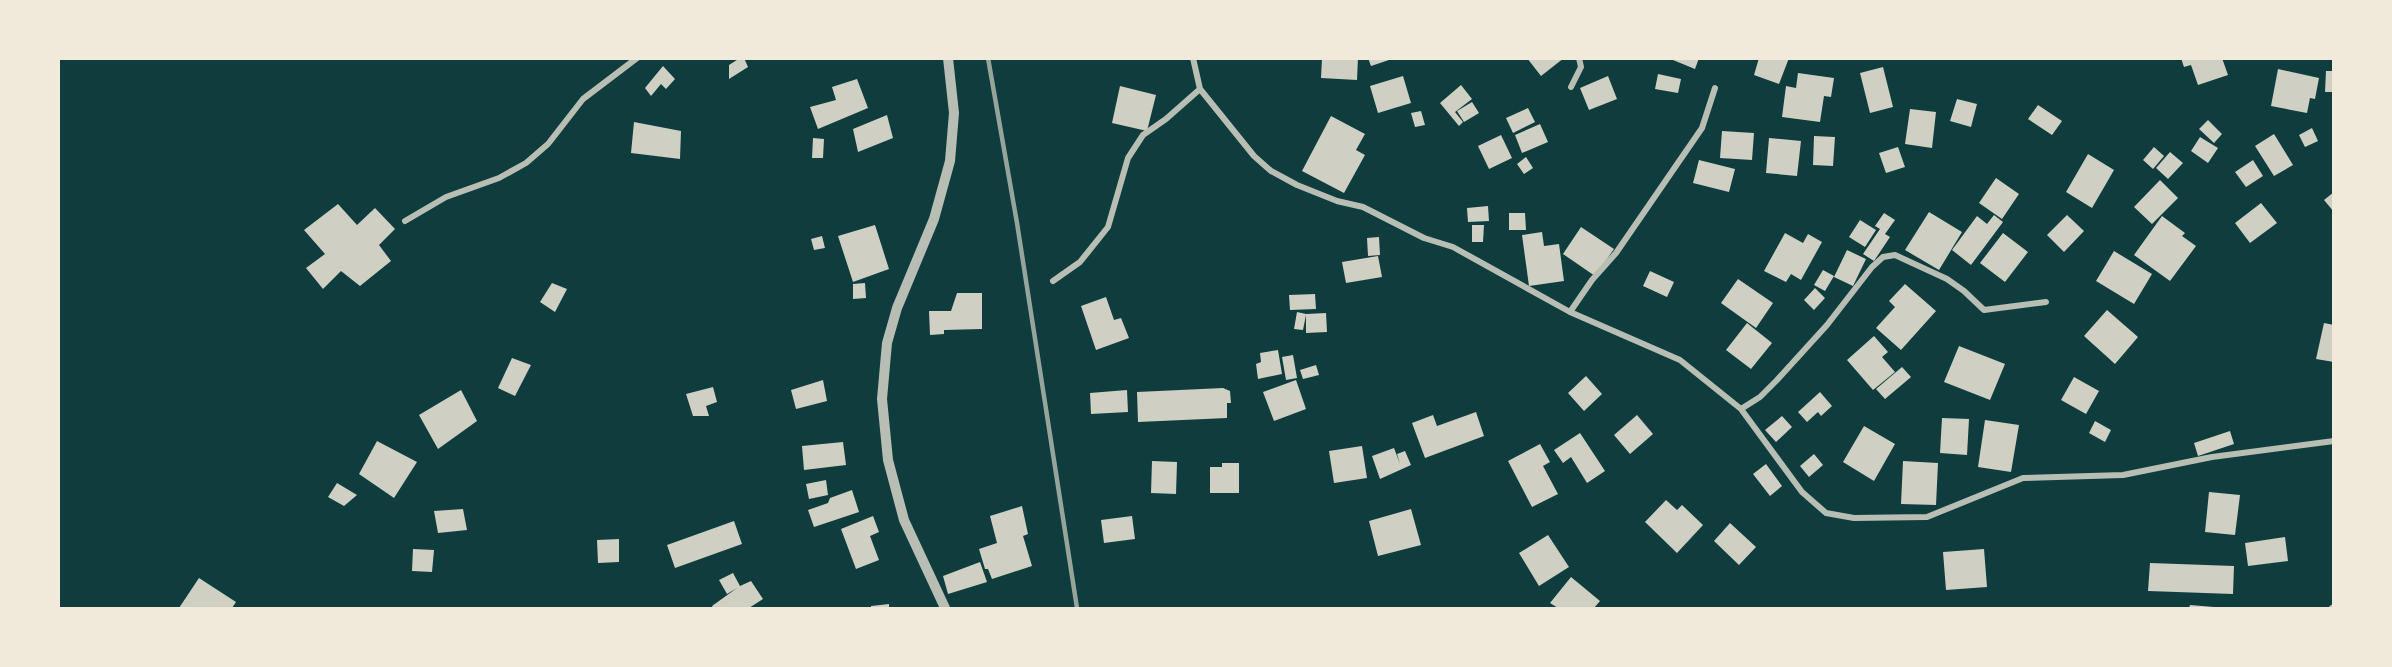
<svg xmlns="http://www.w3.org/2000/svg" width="2392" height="667" viewBox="0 0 2392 667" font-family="'Asap Condensed',sans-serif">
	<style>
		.building { fill: #cfcfc3 }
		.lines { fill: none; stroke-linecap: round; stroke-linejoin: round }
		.minor { stroke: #b8beb3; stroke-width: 6 }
		.tertiary { stroke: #b8beb3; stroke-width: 10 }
		.rail { stroke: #97a49c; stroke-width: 4.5 }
	</style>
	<rect width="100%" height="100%" fill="#0f3d3e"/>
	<path class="building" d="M740 58H744L748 67 729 79V65Z
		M1322 58H1358L1357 80 1321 78Z
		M1368 58H1392V59L1371 66Z
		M1527 58H1564L1541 76Z
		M1668 58H1699L1695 69Z
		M1759 58H1789L1779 84 1754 75Z
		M2181 58H2222L2228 75 2198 85 2191 65 2184 67Z
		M663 66 675 79 666 89 661 84 651 96 645 88Z
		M1883 67 1893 107 1870 113 1860 73Z
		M2278 69 2319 78 2315 99 2310 98 2307 113 2271 106Z
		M2326 71H2334V92H2325Z
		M1798 73 1834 78 1831 97 1824 96 1820 122 1782 117 1786 86 1796 88Z
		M1658 74 1681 79 1678 93 1655 89Z
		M1403 76 1411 103 1378 113 1370 86Z
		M1608 76 1617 99 1589 110 1580 88Z
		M857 79 868 108 818 129 810 107 836 100 832 87Z
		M1461 85 1472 99 1455 112 1463 122 1459 126 1440 103Z
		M1120 86 1156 95 1147 131 1112 123Z
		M1957 99 1977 104 1971 127 1950 121Z
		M1472 102 1479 113 1464 122 1457 111Z
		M2038 105 2062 121 2052 135 2028 119Z
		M1528 108 1535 122 1513 133 1506 118Z
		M1910 109 1936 112 1932 148 1905 144Z
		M1421 111 1425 125 1415 127 1411 113Z
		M887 115 893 138 858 152 853 129Z
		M1331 116 1365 134 1356 150 1365 155 1344 193 1302 171Z
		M2208 120 2222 134 2214 143 2199 129Z
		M634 122 681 131 680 159 631 153Z
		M1540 124 1548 142 1522 153 1515 135Z
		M2312 128 2318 141 2305 147 2299 135Z
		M1722 131 1754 133 1752 160 1720 158Z
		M2274 134 2293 165 2274 176 2255 146Z
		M1501 135 1512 158 1489 169 1478 146Z
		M1814 136 1835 137 1833 166 1813 165Z
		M2200 137 2218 148 2208 163 2191 151Z
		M813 138 824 139 823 158H812Z
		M1769 138 1801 141 1797 176 1766 173Z
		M1898 147 1905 167 1886 173 1879 153Z
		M2154 147 2164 156 2153 169 2143 160Z
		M2170 152 2183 163 2168 179 2156 168Z
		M2088 154 2114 170 2092 208 2066 192Z
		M1526 157 1533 168 1524 174 1517 164Z
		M1699 160 1735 169 1729 192 1693 183Z
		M2253 160 2263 176 2246 187 2235 172Z
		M1996 178 2019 194 2002 219 1979 203Z
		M2160 180 2178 198 2152 224 2134 207Z
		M2334 192V212L2324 200Z
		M2261 203 2277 223 2250 243 2235 223Z
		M338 204 357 225 375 208 395 229 379 245 391 261 360 286 341 271 323 289 306 268 325 254 304 230Z
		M1488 206 1489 221 1468 222 1467 208Z
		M1929 212 1962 232 1939 270 1905 250Z
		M1509 213H1525L1526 230H1509Z
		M1884 213 1895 220 1885 234 1890 237 1874 261 1863 254 1880 229 1875 226Z
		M1994 215 2003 222 1971 265 1952 250 1977 216 1987 224Z
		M2067 215 2084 231 2064 252 2047 235Z
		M2162 216 2185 233 2182 236 2196 246 2170 281 2134 255Z
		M1860 220 1876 230 1865 247 1849 237Z
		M875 225 889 269 853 282 838 236Z
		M1472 225H1484L1483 242H1472Z
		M1581 227 1614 249 1595 276 1563 254Z
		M1542 232 1544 246 1559 244 1564 281 1529 286 1522 235Z
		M1785 233 1803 243 1808 234 1822 242 1801 280 1791 274 1786 282 1764 271Z
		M2003 233 2028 252 2005 282 1980 263Z
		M822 236 825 248 814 250 811 239Z
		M1379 237 1380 255 1368 256 1367 238Z
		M1847 250 1866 259 1853 286 1834 277Z
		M2114 251 2152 274 2134 304 2096 281Z
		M1378 256 1382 277 1346 283 1342 262Z
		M1823 270 1834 276 1825 291 1814 285Z
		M1650 271 1674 282 1667 297 1643 286Z
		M1738 279 1773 303 1756 328 1721 303Z
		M552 283 567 289 555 312 540 302Z
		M865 283 866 298 853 299V284Z
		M1905 284 1936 311 1901 350 1876 328 1895 307 1889 301Z
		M1815 288 1825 298 1814 310 1804 300Z
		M957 293H982V329L944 330V334L930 335 929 311H951Z
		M1315 294 1316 309 1290 310 1289 295Z
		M1106 297 1114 320 1121 318 1129 338 1096 350 1081 306Z
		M2107 310 2138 337 2115 364 2084 336Z
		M1297 312 1306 314 1326 313 1327 332 1306 333V315L1303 330 1294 329Z
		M1747 323 1772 343 1751 369 1726 350Z
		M2324 323 2334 325V362L2316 359Z
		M1874 336 1888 352 1882 357 1895 372 1873 390 1847 360Z
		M1959 346 2005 364 1990 400 1944 382Z
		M1278 350 1282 374 1258 379 1256 364 1261 362 1260 353Z
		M1293 355 1297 378 1286 380 1282 357Z
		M512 358 531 365 515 396 498 388Z
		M1316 365 1319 375 1303 379 1300 370Z
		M1902 367 1911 377 1885 399 1876 389Z
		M1586 376 1602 394 1584 411 1568 393Z
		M2074 377 2099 391 2086 414 2061 400Z
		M823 380 827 401 796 409 791 390Z
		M1296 380 1306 409 1274 421 1263 392Z
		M713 387 717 402 706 406 709 416H693L686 394Z
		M1223 388 1230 391 1231 403H1227V418L1138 422 1137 392Z
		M461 390 477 421 438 449 419 415Z
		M1127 390 1128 412 1091 414 1090 393Z
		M1820 392 1832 406 1821 416 1818 412 1807 422 1798 412Z
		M1476 412 1484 436 1425 458 1412 423 1433 415 1437 426Z
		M1637 415 1653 434 1630 454 1614 435Z
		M1782 416 1792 427 1776 442 1765 430Z
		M1942 418 1969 419 1967 455 1940 453Z
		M1985 420 2019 425 2011 472 1978 467Z
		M2095 421 2111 430 2105 442 2089 433Z
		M1864 426 1895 444 1874 481 1843 462Z
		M2230 431 2234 444 2198 456 2194 443Z
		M1580 433 1605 471 1587 483 1571 457 1563 463 1554 450Z
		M377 441 417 462 394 498 359 474Z
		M843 442 846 465 804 470 802 446Z
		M1540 444 1550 462 1543 466 1558 494 1532 507 1508 461Z
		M1362 446 1367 478 1334 483 1329 451Z
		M1394 448 1400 464 1397 454 1405 451 1411 465 1380 479 1372 456Z
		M1814 454 1823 465 1809 477 1800 466Z
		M1152 461 1177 462 1176 494 1151 493Z
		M1903 461 1938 463 1936 505 1901 504Z
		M1222 463H1239V493H1210V467H1222Z
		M1766 464 1782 486 1770 496 1753 474Z
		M826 480 828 495 809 499 806 484Z
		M337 483 357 495 344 506 328 497Z
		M852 490 859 512 814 527 808 510 828 503 830 498Z
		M2209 492 2240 495 2235 535 2205 532Z
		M1666 500 1677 510 1682 505 1703 525 1677 553 1645 522Z
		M1022 506 1028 534 1023 536 1032 566 992 579 988 569H985L979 549 997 543 990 516Z
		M463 509 467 530 438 533 434 511Z
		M1411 509 1421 545 1378 556 1369 521Z
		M873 516 879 532 870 536 879 560 856 569 841 529Z
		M1132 516 1135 539 1104 543 1101 520Z
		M734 521 742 544 675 568 667 545Z
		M1730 523 1756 547 1739 565 1714 541Z
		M1548 535 1569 567 1539 586 1519 553Z
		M2285 537 2288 561 2248 566 2245 543Z
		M619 539V562L598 563 597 540Z
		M413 549 434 550 432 572 412 571Z
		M1984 549 1987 587 1946 590 1943 552Z
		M980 562 987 582 948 594 943 576Z
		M2150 563 2234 566 2233 594 2148 591Z
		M733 573 740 586 751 581 763 599 749 608H713L712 606 737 588 727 594 719 580Z
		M1571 577 1600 601 1594 608H1558L1550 603Z
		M199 578 236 602 232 608H179Z
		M889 604V608H871V606Z
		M2190 605 2214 607V608H2189Z"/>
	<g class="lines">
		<path class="minor" d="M1193 58 1200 89 1254 156 1271 171 1297 185 1337 201 1363 207 1424 238 1453 247 1570 312 1680 360 1741 409 1802 492 1826 513 1854 518 1927 517 2023 478 2123 475 2212 457 2334 441
			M1571 87 1581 67 1579 58
			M405 221 446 197 499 178 526 163 548 144 583 99 637 58
			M1053 281 1080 262 1108 227 1128 158 1143 135 1166 119 1200 89
			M1570 312 1592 280 1616 253 1702 128 1715 88
			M1741 409 1760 397 1777 380 1827 325 1872 267 1883 257 1895 255 1947 279 1964 291 1984 310 2046 302
			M2332 608 2334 607"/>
		<path class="tertiary" d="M945 608 904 520 888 460 882 399 887 343 897 308 934 219 950 161 954 113 948 58"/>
		<path class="rail" d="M988 58 1017 223 1077 608"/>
	</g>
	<rect width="2392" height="667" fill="none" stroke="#f1e9da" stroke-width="120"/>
</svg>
